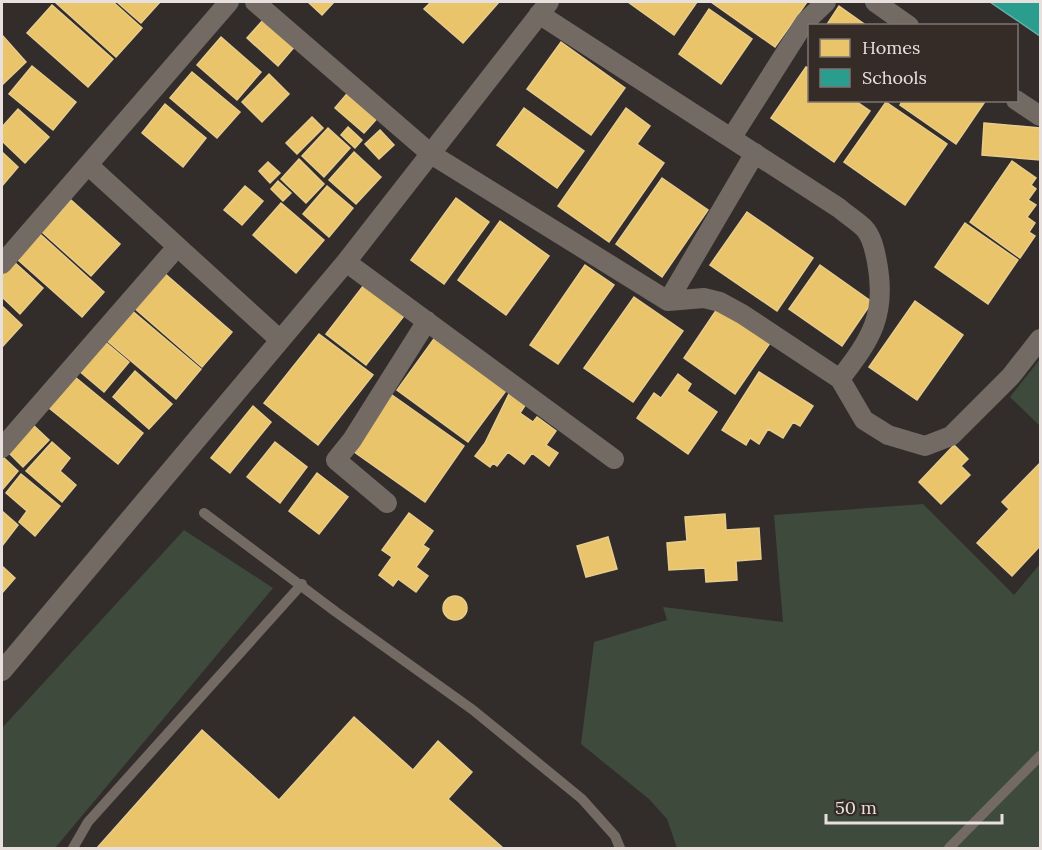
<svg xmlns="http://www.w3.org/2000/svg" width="1042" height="850" viewBox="0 0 1042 850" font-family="Lora,serif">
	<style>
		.green { fill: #3e4a3c }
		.homes { fill: #e9c46a; stroke: #e8cc8c; stroke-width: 1.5 }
		.schools { fill: #2a9d8f; stroke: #63b1a6; stroke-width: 1.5 }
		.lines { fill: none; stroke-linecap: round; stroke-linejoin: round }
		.service { stroke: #736a64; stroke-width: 10 }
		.minor { stroke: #736a64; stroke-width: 20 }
	</style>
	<rect width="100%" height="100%" fill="#322d2a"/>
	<path class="green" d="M1040 359V426L1010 397Z
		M923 504 1014 595 1040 564V848H677L667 819 649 799 581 744 594 642 667 620 663 607 783 622 774 515Z
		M184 530 273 588 55 848H2V728Z"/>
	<path class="homes" d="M55 2H113L142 28 116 57Z
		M117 2H160L141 23Z
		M308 2H334L322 15Z
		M431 2H499L463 43 424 9Z
		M628 2H697L674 35Z
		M711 2H807L775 47Z
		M52 5 113 59 88 87 27 33Z
		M839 6 867 26H826Z
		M709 9 752 39 721 84 679 54Z
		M264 19 295 46 278 66 247 38Z
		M2 35 26 62 2 85Z
		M221 37 261 72 237 100 197 65Z
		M561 42 625 88 591 135 527 89Z
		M32 66 76 102 53 130 9 94Z
		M806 67 810 69V100H854L870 111 834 162 771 118Z
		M192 72 240 112 217 138 170 98Z
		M269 74 289 94 262 122 242 102Z
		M351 89 381 114 364 133 335 108Z
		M903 100H986L956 144 900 105Z
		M886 102 947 144 905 205 844 162Z
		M165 104 206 138 183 167 142 133Z
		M524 108 584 151 557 188 497 145Z
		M626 108 650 126 637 144 664 163 609 242 558 206Z
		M18 109 49 137 25 163 2 141V127Z
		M312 117 323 128 297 154 286 143Z
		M984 123 1040 128V160L982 155Z
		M348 127 362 140 355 148 341 135Z
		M328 128 350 148 324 177 302 156Z
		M380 130 394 145 379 159 365 144Z
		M2 152 18 167 2 186Z
		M354 152 381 177 356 204 329 180Z
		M299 159 324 184 306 203 281 179Z
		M1012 161 1036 178 1031 185 1036 189 1028 200 1036 205 1027 217 1035 223 1029 232 1035 236 1020 258 970 222Z
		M268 162 280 173 270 183 259 171Z
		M662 178 708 210 662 277 616 244Z
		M278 181 291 193 283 201 271 189Z
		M245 186 263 201 242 225 224 210Z
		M327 186 353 208 329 237 303 214Z
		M456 198 489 222 444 284 411 260Z
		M71 200 120 244 91 276 42 232Z
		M281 203 324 240 296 273 253 235Z
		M747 212 813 258 777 311 710 265Z
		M500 221 549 256 506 315 458 280Z
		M965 223 1018 260 988 304 935 267Z
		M40 234 104 292 82 317 17 259Z
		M13 261 43 288 20 314 2 297V274Z
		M585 265 614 285 558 364 530 345Z
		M820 265 872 302 842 346 789 309Z
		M163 272 232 332 202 367 133 307Z
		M367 281 407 312 366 365 326 334Z
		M634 297 683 331 633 402 584 368Z
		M915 301 963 335 917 400 869 367Z
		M2 306 22 325 2 347Z
		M719 306 770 343 735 394 684 358Z
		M130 309 201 369 176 399 105 339Z
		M319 334 373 375 318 445 264 403Z
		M436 336 508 388 468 442 397 390Z
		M103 340 129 362 104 392 78 370Z
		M135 371 172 404 149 429 113 397Z
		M759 372 813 406 800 426 793 422 783 438 768 429 759 444 750 438 746 445 722 430Z
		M678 374 691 384 687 391 717 412 688 454 637 418 654 393 661 398Z
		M75 377 143 433 118 464 49 408Z
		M510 392 526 404 520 413 533 422 537 417 556 431 546 445 558 453 549 466 532 453 524 464 508 452 497 466 493 463 490 467 475 456 485 443Z
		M392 395 464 446 425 502 353 451Z
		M253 406 271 422 230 473 211 458Z
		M32 424 49 440 23 467 7 451Z
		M52 442 70 458 60 471 76 485 62 502 26 471Z
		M275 442 307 467 280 503 247 477Z
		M954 445 968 459 961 466 970 475 941 504 919 482Z
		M3 457 18 471 2 490V458Z
		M1040 463V546L1012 576 977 543 1009 509 1002 502Z
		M317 473 348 497 319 534 289 511Z
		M21 474 60 506 35 536 19 522 27 511 6 493Z
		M2 511 18 525 2 546Z
		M409 513 433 531 423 545 429 549 416 567 428 576 416 592 398 579 393 586 379 575 392 557 382 550Z
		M725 514 726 530 759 528 761 559 736 561 737 580 706 582 705 568 669 570 667 543 687 541 685 517Z
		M608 537 617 569 586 577 577 546Z
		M2 566 15 578 2 593Z
		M443 608a12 12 0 1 1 24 0a12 12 0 1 1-24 0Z
		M354 717 413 770 438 741 472 772 448 799 503 848H97L202 730 279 800Z"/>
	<path class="schools" d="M990 2H1040V36Z"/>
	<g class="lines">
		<path class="service" d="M204 513 336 612 473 710 582 799 615 836 620 848
			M73 848 88 822 302 584
			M949 848 1040 756"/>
		<path class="minor" d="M255 2 431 154 668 301 704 298 720 302 742 314 840 379 864 420 888 435 925 446 951 436 1011 376 1040 339
			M875 2 909 26
			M539 14 839 208C847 215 857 221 864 228 872 236 875 251 877 262 887 315 871 339 840 379
			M1016 100 1040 116
			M732 137 805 22 826 2
			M88 165 280 340
			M346 262 614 459
			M2 264 229 2
			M668 301 755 153
			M2 448 177 247
			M387 503 336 460 352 440 427 321
			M2 671 346 262 549 2"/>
	</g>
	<rect width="1042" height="850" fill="none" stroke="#e7e0dd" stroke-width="6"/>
	<rect x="808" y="24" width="210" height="78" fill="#362c27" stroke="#7d7470" stroke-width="1.5"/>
	<rect x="820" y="39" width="30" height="18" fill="#e9c46a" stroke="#7d7470" stroke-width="1.5"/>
	<text x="862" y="54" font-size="18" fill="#e7e0dd">Homes</text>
	<rect x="820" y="69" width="30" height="18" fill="#2a9d8f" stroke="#7d7470" stroke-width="1.5"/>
	<text x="862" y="84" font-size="18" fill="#e7e0dd">Schools</text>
	<path d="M826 814v9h176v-9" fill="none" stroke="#e7e0dd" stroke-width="3"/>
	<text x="835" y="814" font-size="18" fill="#e7e0dd" stroke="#362c27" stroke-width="4.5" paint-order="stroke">50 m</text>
</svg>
